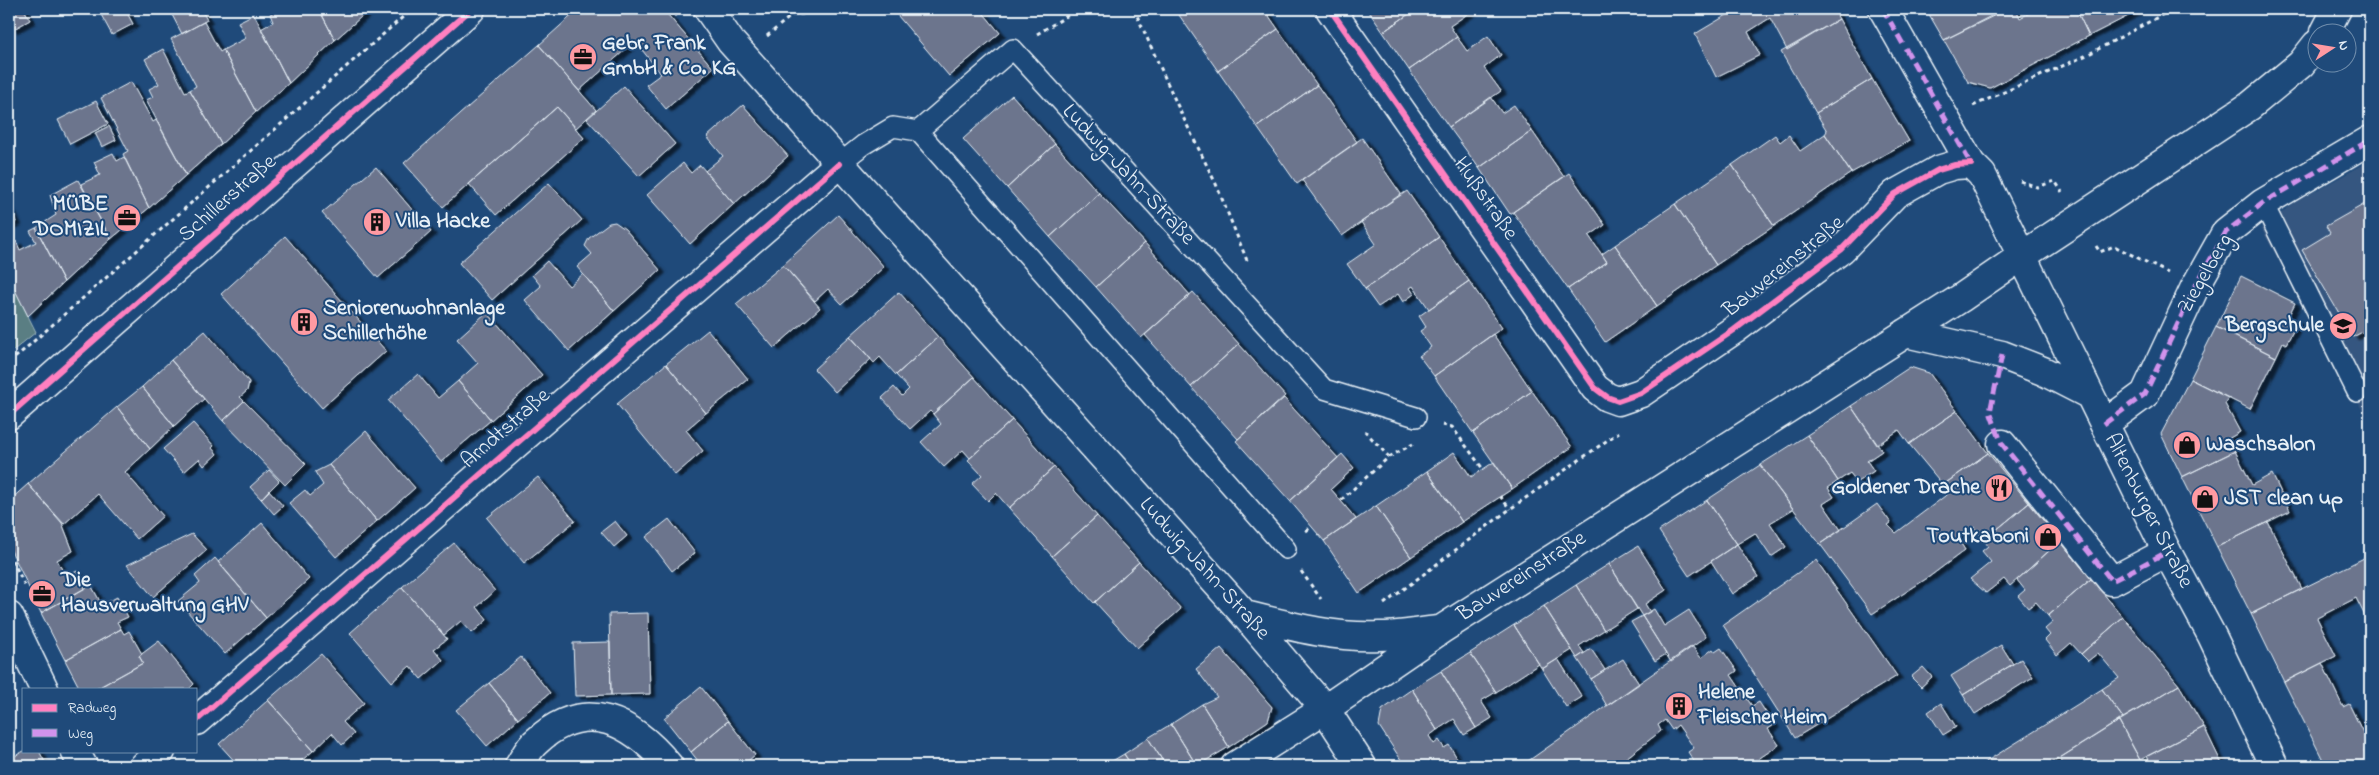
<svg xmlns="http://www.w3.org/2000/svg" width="2379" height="775" viewBox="0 0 2379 775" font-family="'Indie Flower',sans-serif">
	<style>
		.built { fill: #365780 }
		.green { fill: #5a7e83; stroke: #a1b8be }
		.building { fill: #6c748d; stroke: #e8f1f8; filter: url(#shadow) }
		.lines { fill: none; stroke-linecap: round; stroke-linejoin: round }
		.service-casing { stroke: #e8f1f8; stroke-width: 22 }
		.minor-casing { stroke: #e8f1f8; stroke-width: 31 }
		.tertiary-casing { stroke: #e8f1f8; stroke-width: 31 }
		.secondary-casing { stroke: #e8f1f8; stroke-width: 31 }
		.path { stroke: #e8f1f8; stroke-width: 3; stroke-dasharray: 4 4; stroke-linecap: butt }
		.service { stroke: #1f4a7a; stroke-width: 19 }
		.minor { stroke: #1f4a7a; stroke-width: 28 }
		.tertiary { stroke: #1f4a7a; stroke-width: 28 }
		.secondary { stroke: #1f4a7a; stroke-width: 28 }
		.quiet { stroke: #d193ec; stroke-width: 5; stroke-dasharray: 10 5; stroke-linecap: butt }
		.cycleway-casing { stroke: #1f4a7a; stroke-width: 9 }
		.cycleway { stroke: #ff80c0; stroke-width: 6 }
		.labels { text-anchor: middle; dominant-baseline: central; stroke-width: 4; stroke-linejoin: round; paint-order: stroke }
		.poi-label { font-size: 22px; font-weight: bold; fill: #e8f1f8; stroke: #1f4a7a; text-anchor: start }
		.street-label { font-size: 22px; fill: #e8f1f8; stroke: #1f4a7a }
	</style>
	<defs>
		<filter id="shadow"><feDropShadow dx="5.5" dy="3" stdDeviation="1" flood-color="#0009"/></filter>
	</defs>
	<rect width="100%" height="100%" fill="#1f4a7a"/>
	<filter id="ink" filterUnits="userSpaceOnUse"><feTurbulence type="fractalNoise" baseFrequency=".02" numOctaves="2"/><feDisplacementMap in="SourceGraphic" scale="10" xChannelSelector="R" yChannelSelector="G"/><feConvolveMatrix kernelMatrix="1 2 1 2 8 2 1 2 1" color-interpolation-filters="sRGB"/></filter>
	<g filter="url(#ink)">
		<path class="built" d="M2370 161V424L2261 228 2297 201Z"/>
		<path class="green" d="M9 278 36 332 9 354Z"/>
		<path class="building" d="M9 9H24L30 20 12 30 9 24Z
			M98 9H125L133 24 112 35Z
			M169 9H201L207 20 182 34Z
			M282 9H319L335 40 289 83 261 29 273 22 270 14Z
			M319 9H370L335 40Z
			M579 9H663L713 68 666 109 646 85 661 74 635 41 579 91 539 45Z
			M892 9H980L1000 33 949 76Z
			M1174 9H1188L1179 15Z
			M1188 9H1264L1278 29 1218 71 1179 15Z
			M1367 9H1416L1383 32Z
			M1416 9H1475L1450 26 1457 37 1409 70 1383 32Z
			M1737 9H1833L1839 19 1787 50 1770 18 1748 32 1760 55 1716 77 1695 34Z
			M1926 9H1993L1995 14 1944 40Z
			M2008 9H2016L2020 18 2037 9H2076L2089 36 1990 88 1968 82 1944 40Z
			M2076 9H2142L2089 36Z
			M254 14 289 83 256 112 223 50 246 38 238 22Z
			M1839 19 1872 79 1816 113 1781 52Z
			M204 22 220 52 223 50 256 112 221 144 190 90 196 86 171 39Z
			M1278 29 1317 85 1257 127 1218 71Z
			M1488 36 1501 55 1484 68 1501 91 1449 127 1409 70 1457 37 1467 51Z
			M539 45 596 110 576 128 557 107 443 207 404 163Z
			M163 49 185 92 190 90 221 144 186 175 146 100 153 97 149 89 159 84 145 59Z
			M1872 79 1909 141 1851 173 1825 134 1827 131 1816 113Z
			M131 82 153 122 156 120 186 175 149 208 123 154 128 151 101 98Z
			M1317 85 1357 142 1297 184 1257 127Z
			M624 86 675 144 639 176 587 119Z
			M1012 95 1055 144 1007 188 963 139Z
			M1491 97 1502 113 1514 105 1532 131 1479 168 1449 127Z
			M96 101 108 124 70 144 58 120Z
			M743 105 788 156 734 204 705 171 723 156 707 137Z
			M557 107 584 138 496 215 469 184Z
			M109 126 116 140 102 147 95 133Z
			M1532 131 1564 177 1510 214 1479 168Z
			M1825 134 1851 173 1774 226 1732 165 1775 135 1780 142 1789 135 1800 151Z
			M1362 138 1401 194 1342 236 1302 180Z
			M1055 144 1099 193 1050 237 1007 188Z
			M113 153 117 161 124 157 149 208 111 239 81 184 100 175 94 162Z
			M683 163 691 173 700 165 734 204 690 244 647 195Z
			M1732 165 1774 226 1716 265 1675 204Z
			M376 167 431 232 378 278 322 213Z
			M1569 173 1605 225 1589 236 1607 262 1568 289 1513 212Z
			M78 180 111 239 64 282 36 228 56 215 50 195Z
			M549 183 582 220 492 300 459 263Z
			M1407 191 1439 237 1365 289 1347 264 1376 244 1361 222Z
			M1099 193 1145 243 1096 287 1050 237Z
			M2370 201V328L2353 337 2302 250 2330 233 2326 226Z
			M1675 204 1716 265 1657 306 1615 245Z
			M9 207 16 222 9 226Z
			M838 215 884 267 842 304 828 289 815 301 783 265Z
			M615 222 625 229 660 270 614 311 577 267 592 254 585 246 589 238 609 223Z
			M36 228 64 282 28 316 9 278V245L16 241 20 250 36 242 30 231Z
			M285 236 386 351 322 408 221 294Z
			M1439 237 1469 281 1429 309 1413 286 1410 288 1414 294 1403 302 1398 294 1378 307 1365 289Z
			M1145 243 1190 295 1141 338 1096 287Z
			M1615 245 1657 306 1605 342 1568 289 1607 262 1602 254Z
			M547 261 569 286 583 274 614 311 569 351 525 300 541 286 532 275Z
			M783 265 820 308 774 348 736 304Z
			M2241 276 2295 303 2288 317 2298 322 2286 344 2283 342 2276 357 2216 327Z
			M1469 281 1502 328 1434 376 1419 356 1431 347 1420 331 1426 327 1419 316Z
			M899 292 938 337 896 375 880 357 874 363 850 336Z
			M1193 292 1239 344 1191 387 1145 335Z
			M487 312 542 375 491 420 458 381 478 363 457 339Z
			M2216 327 2276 357 2250 409 2190 379Z
			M708 330 748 379 706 413 666 364Z
			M205 331 249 382 247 391 240 397 244 401 223 421 171 360Z
			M1493 334 1532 391 1473 433 1434 376Z
			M850 336 871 359 835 392 814 369Z
			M938 337 974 377 933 414 930 411 910 429 882 398 894 387 902 396 909 389 896 375Z
			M1239 344 1285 396 1238 439 1191 387Z
			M171 360 204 399 174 426 142 387Z
			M666 364 706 413 686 430 703 451 675 475 617 404Z
			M1910 367 1929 373 1957 411 1909 444 1899 430 1877 445 1851 406Z
			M418 374 438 398 458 381 491 420 441 462 388 400Z
			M974 377 1012 420 970 458 963 450 944 467 921 442 941 424 933 414Z
			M2190 379 2229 398 2225 404 2240 432 2228 439 2235 451 2182 477 2161 434Z
			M142 387 174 426 150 449 117 407Z
			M1532 391 1572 447 1512 489 1473 433Z
			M1284 398 1338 458 1290 501 1236 441Z
			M244 401 306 464 285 485 223 421Z
			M1851 406 1882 451 1867 461 1874 471 1857 482 1850 473 1838 481 1807 435Z
			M117 407 150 449 125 472 163 516 137 539 98 494 64 524 28 484Z
			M1957 411 1988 453 1943 485 1909 444Z
			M1012 420 1054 467 1009 508 996 493 988 501 972 484 982 475 968 460Z
			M193 423 214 446 212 448 217 454 204 466 199 459 184 472 163 449Z
			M366 431 415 488 377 521 329 465Z
			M1807 435 1838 481 1828 488 1834 497 1823 504 1841 530 1820 544 1760 465Z
			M2235 451 2252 485 2272 474 2290 511 2217 547 2182 477Z
			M1454 452 1471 477 1494 462 1512 489 1462 522 1427 471Z
			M1988 453 2029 503 1984 540 1974 527 1958 539 1965 550 1929 577 1872 614 1820 544 1877 504 1891 523 1888 525 1896 533 1949 493 1943 485Z
			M1342 454 1354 468 1331 489 1356 519 1324 541 1290 501Z
			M329 465 377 521 336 557 289 503 305 490 310 496 323 485 315 472Z
			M1760 465 1793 509 1770 523 1786 547 1771 557 1755 533 1737 544 1707 500Z
			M1054 467 1097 516 1052 556 1009 508Z
			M269 470 279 481 261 499 250 487Z
			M1427 471 1462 522 1411 557 1376 506Z
			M538 477 575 521 524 563 487 518Z
			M28 484 62 523 73 551 57 560 66 577 77 571 85 588 41 613 9 546V501Z
			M269 490 283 506 274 514 261 499Z
			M1707 500 1737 544 1689 576 1659 531Z
			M2029 503 2060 541 2010 586 2004 579 1986 593 1970 579 1991 562 1982 551 1988 546 1984 540Z
			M1376 506 1411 557 1359 593 1324 541Z
			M1097 516 1139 562 1094 603 1052 556Z
			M669 519 695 553 672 571 646 537Z
			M615 521 627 536 614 547 601 532Z
			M2268 522 2302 589 2251 614 2217 547Z
			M262 523 309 579 266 618 218 562Z
			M192 534 207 550 153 597 127 565Z
			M2060 541 2091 579 2048 616 2036 602 2028 608 2018 596 2025 590 2017 580Z
			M454 543 495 591 477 607 487 620 472 633 461 621 444 635 402 587Z
			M1737 544 1758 577 1732 594 1711 561Z
			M1638 546 1666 590 1645 604 1650 612 1642 616 1609 564Z
			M2370 555V626L2356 598 2317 618 2336 656 2284 682 2251 614Z
			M215 558 266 618 225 654 178 601 200 583 195 576Z
			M1816 560 1897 676 1795 738 1723 625Z
			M1139 562 1181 609 1137 648 1095 602Z
			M1609 564 1637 609 1604 630 1576 585Z
			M2091 579 2123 617 2081 654 2071 643 2057 655 2045 640 2050 635 2045 629 2053 622 2048 616Z
			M91 585 102 605 117 597 128 617 117 622 121 629 65 660 41 613Z
			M1576 585 1604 630 1579 646 1584 653 1577 658 1544 606Z
			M402 587 447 639 434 649 443 660 421 679 410 666 392 682 350 633Z
			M1544 606 1572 650 1542 669 1514 625Z
			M1654 609 1664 626 1689 610 1706 637 1671 662 1642 616Z
			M648 613 650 694 611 695 609 614Z
			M1642 616 1666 654 1655 661 1631 622Z
			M2123 617 2179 685 2123 718 2102 689 2119 678 2098 653 2088 661 2081 654Z
			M1514 625 1539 664 1496 692 1470 653Z
			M121 629 124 634 129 631 142 654 139 656 143 663 96 689H80L65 660Z
			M159 641 194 684 189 689H96L143 663 139 656Z
			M610 642 611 695 575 696 573 643Z
			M2001 645 2013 664 1963 695 1951 676Z
			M1692 646 1701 658 1713 649 1715 652 1721 648 1737 671 1731 675 1752 706 1759 702 1774 725 1768 729 1779 745 1748 766H1697L1688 752 1694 748 1678 725 1672 730 1665 720 1658 725 1661 731 1617 765 1615 763 1610 766H1521Z
			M1221 648 1272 707 1268 721 1229 747 1202 704 1217 697 1196 669Z
			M1591 649 1605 670 1591 679 1577 658Z
			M1470 653 1496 692 1481 701 1492 718 1476 728 1441 671Z
			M321 654 364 703 343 722 354 734 342 745 332 733 313 751 268 700Z
			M521 657 550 693 518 719 489 683Z
			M1558 659 1582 697 1566 707 1542 669Z
			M1623 659 1639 684 1607 706 1591 679Z
			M2021 659 2033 677 1975 714 1963 695Z
			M2322 663 2343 707 2349 704 2370 747 2364 750 2370 766H2326L2284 682Z
			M1923 667 1932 677 1921 687 1911 677Z
			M1441 671 1476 728 1464 735 1454 719 1437 730 1412 689Z
			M489 683 518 719 487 746 456 710Z
			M2179 685 2204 727 2140 760 2119 721Z
			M701 687 728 721 691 752 664 718Z
			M1412 689 1437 730 1429 736 1434 744 1439 740 1444 748 1449 745 1462 766H1405L1379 726 1382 710Z
			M2102 689 2123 718 2047 766H1979Z
			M268 700 313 751 295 766H239L219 744Z
			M1941 703 1956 727 1943 735 1928 712Z
			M1202 704 1229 747 1197 766 1171 724Z
			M728 721 755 755 742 766H702L691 752Z
			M2119 721 2140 760 2128 766H2064L2060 758Z
			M1171 724 1197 766H1166L1148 738Z
			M2204 727 2223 766H2152L2147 756Z
			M1148 738 1166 766H1132L1124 754Z
			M24 751H39L47 766H9V759Z
			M1124 754 1132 766H1104Z"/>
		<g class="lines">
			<defs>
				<path id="service" d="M918 131 1286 549
					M839 164 863 145 893 127 918 131 1013 49 1324 389 1416 417
					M2263 203 2357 392"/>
				<path id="minor" d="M1330 9 1595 388 1607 397 1618 401 1641 393 1734 330 1842 249 1895 194 1938 170 1955 165 1971 164
					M1883 9 1971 164 1982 175 2022 256
					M9 415 471 9
					M2104 424 2145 394 2195 287 2226 232 2263 203 2370 140
					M2002 444 2112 581 2167 552
					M9 616 44 689
					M196 721 839 164
					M75 751 83 766
					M144 766 161 751
					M519 766C524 758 529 747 537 741 586 696 633 722 669 766
					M1235 766 1325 709 1362 766"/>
				<path id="tertiary" d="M2325 32 2337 9
					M2022 256 2250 106 2301 64 2316 45"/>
				<path id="secondary" d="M708 9 731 42 1245 615 1325 709 1442 629 1961 298 2022 256 2167 552 2212 636 2274 766
					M1906 333 2002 355 2043 371 2088 394
					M1245 615C1290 626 1333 638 1379 636 1399 636 1418 632 1438 630"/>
			</defs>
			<use href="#service" class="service-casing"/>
			<use href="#minor" class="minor-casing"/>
			<use href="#tertiary" class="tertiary-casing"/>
			<use href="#secondary" class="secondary-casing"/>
			<path class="path" d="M670 9 676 16
				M1134 9 1180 111 1216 184 1248 263
				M1037 34 1067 16 1083 9
				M767 36 792 15 836 11
				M1973 106 2087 55 2173 9
				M2020 181 2037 187 2055 181 2062 192
				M2096 246 2100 252 2114 246 2168 273
				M9 363 412 9
				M1442 425 1452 427 1483 469
				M1389 457 1413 444
				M1500 496 1510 509
				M1341 500 1389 457 1364 430
				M1306 531 1311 527
				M9 553 26 588
				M1301 571 1321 599
				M1384 604 1510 509 1619 432"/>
			<use href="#service" class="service"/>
			<use href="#minor" class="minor"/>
			<use href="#tertiary" class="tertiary"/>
			<use href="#secondary" class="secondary"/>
			<path class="quiet" d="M1883 9 1971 164
				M2002 355 1990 412 2002 444 2112 581 2167 552
				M2104 424 2145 394 2195 287 2226 232 2263 203 2370 140"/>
			<defs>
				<path id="cycleway" d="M1330 9 1595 388 1607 397 1618 401 1641 393 1734 330 1842 249 1895 194 1938 170 1955 165 1971 164
					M9 415 471 9
					M196 721 839 164"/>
			</defs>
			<use href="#cycleway" class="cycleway-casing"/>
			<use href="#cycleway" class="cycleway"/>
		</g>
	</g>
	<defs>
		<symbol id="office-disc" viewBox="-11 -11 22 22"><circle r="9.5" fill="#ff9aa2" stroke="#1f4a7a"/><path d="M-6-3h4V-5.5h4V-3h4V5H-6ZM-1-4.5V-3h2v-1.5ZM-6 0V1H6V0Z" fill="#111"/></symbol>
		<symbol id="building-disc" viewBox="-11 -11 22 22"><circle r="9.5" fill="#ff9aa2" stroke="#1f4a7a"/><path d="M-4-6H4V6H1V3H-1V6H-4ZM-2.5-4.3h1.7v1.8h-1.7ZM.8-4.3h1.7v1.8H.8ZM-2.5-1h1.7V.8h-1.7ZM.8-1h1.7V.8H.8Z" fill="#111"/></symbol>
		<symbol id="school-disc" viewBox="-11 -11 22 22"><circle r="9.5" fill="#ff9aa2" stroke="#1f4a7a"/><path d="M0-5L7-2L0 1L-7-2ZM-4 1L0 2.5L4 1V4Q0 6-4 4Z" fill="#111"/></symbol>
		<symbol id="shop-disc" viewBox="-11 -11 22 22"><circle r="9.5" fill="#ff9aa2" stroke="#1f4a7a"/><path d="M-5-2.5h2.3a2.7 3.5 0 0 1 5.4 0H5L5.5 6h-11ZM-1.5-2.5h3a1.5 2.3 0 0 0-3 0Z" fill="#111"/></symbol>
		<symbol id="restaurant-disc" viewBox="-11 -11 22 22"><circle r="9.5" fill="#ff9aa2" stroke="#1f4a7a"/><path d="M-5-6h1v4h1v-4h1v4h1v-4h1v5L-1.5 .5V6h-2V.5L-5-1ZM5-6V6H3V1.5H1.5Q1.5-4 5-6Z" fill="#111"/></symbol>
	</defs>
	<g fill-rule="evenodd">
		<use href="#office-disc" x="567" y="41" width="32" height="32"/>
		<use href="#office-disc" x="111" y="202" width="32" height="32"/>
		<use href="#building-disc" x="361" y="206" width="32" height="32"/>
		<use href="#building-disc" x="288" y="306" width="32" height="32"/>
		<use href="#school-disc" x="2327" y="310" width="32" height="32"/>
		<use href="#shop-disc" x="2171" y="429" width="32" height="32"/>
		<use href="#restaurant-disc" x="1983" y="472" width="32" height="32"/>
		<use href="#shop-disc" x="2189" y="483" width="32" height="32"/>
		<use href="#shop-disc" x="2032" y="521" width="32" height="32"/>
		<use href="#office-disc" x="26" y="578" width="32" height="32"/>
		<use href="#building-disc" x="1663" y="690" width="32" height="32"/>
	</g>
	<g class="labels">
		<g class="poi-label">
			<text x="602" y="44">Gebr. Frank<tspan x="602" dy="25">GmbH &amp; Co. KG</tspan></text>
			<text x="108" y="205" text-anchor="end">MÜBE<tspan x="108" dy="25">DOMIZIL</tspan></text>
			<text x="396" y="222">Villa Hacke</text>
			<text x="323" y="309">Seniorenwohnanlage<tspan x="323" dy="25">Schillerhöhe</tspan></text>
			<text x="2324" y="326" text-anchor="end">Bergschule</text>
			<text x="2206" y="445">Waschsalon</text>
			<text x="1980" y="488" text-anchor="end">Goldener Drache</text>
			<text x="2224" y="499">JST clean up</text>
			<text x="2029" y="537" text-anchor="end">Toutkaboni</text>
			<text x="61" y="581">Die<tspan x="61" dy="25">Hausverwaltung GHV</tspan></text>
			<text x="1698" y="693">Helene<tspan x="1698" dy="25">Fleischer Heim</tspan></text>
		</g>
		<g class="street-label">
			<text transform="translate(1128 175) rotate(47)">Ludwig-Jahn-Straße</text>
			<text transform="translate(228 199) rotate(-41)">Schillerstraße</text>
			<text transform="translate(1485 199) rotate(55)">Hußstraße</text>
			<text transform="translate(1784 267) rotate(-39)">Bauvereinstraße</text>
			<text transform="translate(2206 274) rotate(-60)">Ziegelberg</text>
			<text transform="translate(506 429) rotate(-41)">Arndtstraße</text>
			<text transform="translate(2148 511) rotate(63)">Altenburger Straße</text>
			<text transform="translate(1204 569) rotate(48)">Ludwig-Jahn-Straße</text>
			<text transform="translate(1522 577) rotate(-33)">Bauvereinstraße</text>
		</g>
	</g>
	<rect width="2379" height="775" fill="none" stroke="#1f4a7a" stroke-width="30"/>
	<rect x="15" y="15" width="2349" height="745" fill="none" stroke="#e8f1f8" stroke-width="2" filter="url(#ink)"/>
	<rect x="22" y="688" width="175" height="65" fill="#1f4a7a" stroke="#6f8dac"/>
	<rect x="32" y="704" width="25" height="8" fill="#ff80c0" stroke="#6f8dac"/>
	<text x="68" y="712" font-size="15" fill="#e8f1f8">Radweg</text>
	<rect x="32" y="729" width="25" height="8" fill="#d193ec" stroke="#6f8dac"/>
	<text x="68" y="738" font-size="15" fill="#e8f1f8">Weg</text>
	<g transform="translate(2332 48) rotate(78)"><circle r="24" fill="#1f4a7a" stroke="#6f8dac"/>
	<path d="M0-4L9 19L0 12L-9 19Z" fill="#ff9aa2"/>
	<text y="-8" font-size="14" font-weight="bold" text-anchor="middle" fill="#e8f1f8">N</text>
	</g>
</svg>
